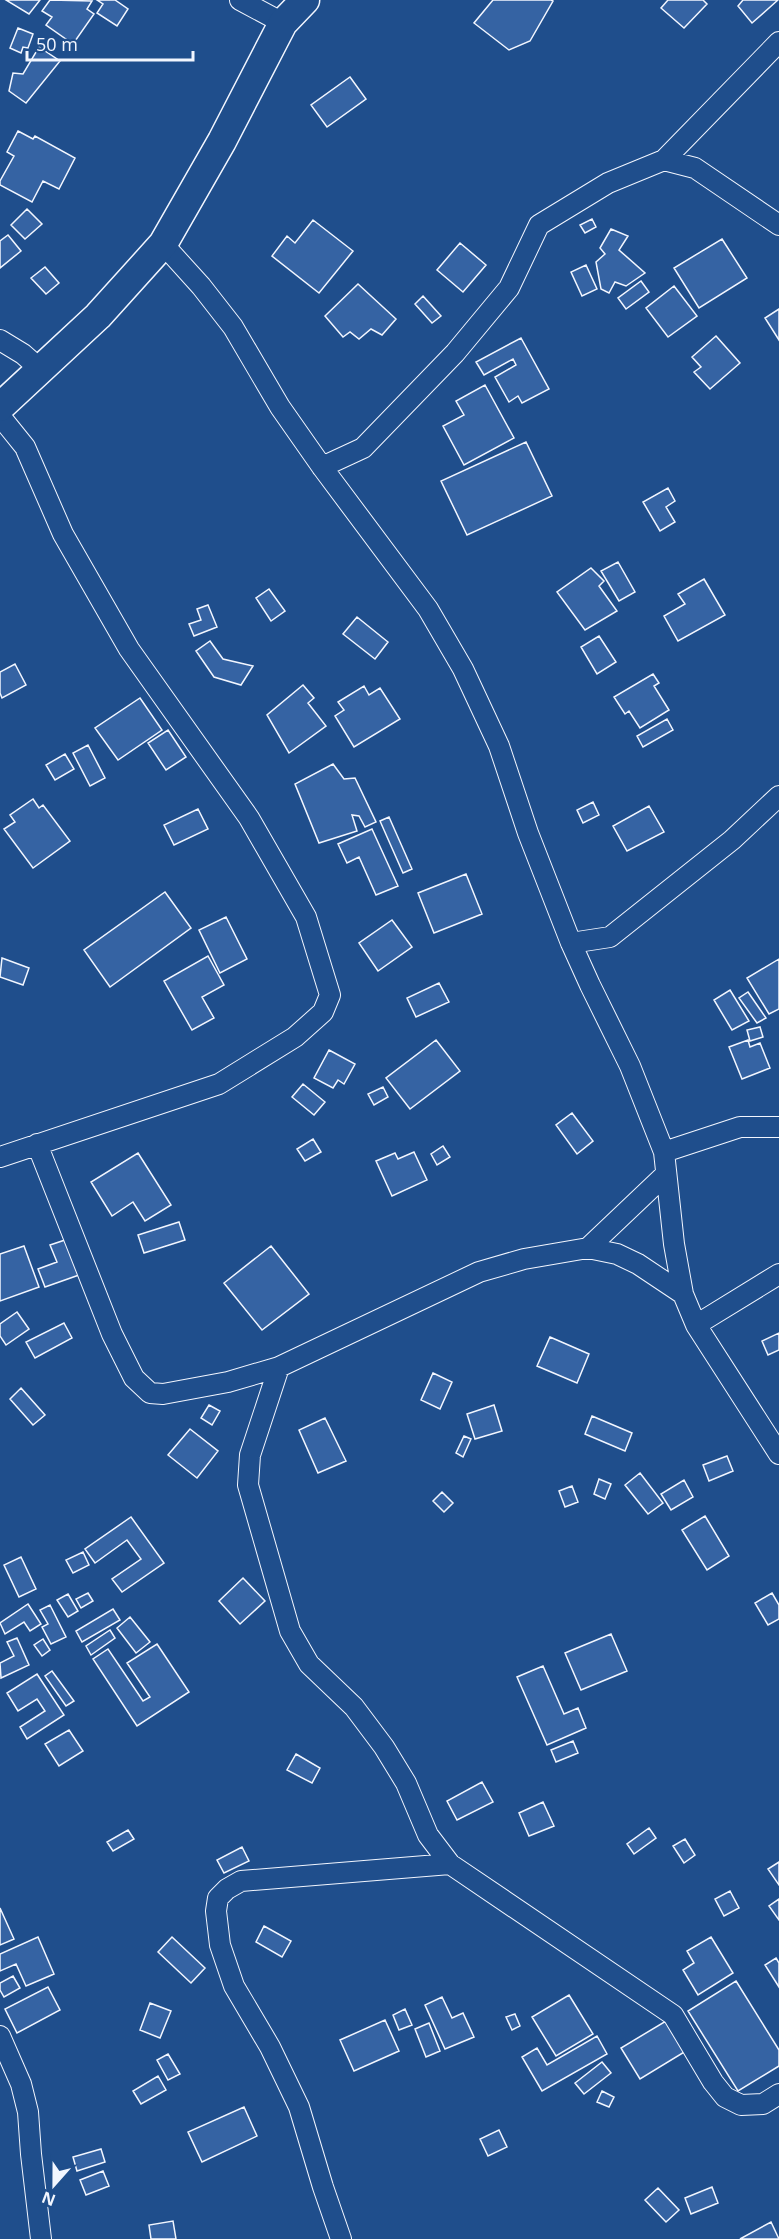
<svg xmlns="http://www.w3.org/2000/svg" width="779" height="2239" viewBox="0 0 779 2239" font-family="'Open Sans',sans-serif">
	<style>
		.building { fill: #3563a3; stroke: #f2f6ff; stroke-width: 1.5 }
		.lines { fill: none; stroke-linecap: round; stroke-linejoin: round }
		.minor-casing { stroke: #f2f6ff; stroke-width: 22 }
		.secondary-casing { stroke: #f2f6ff; stroke-width: 31 }
		.minor { stroke: #1f4e8c; stroke-width: 20 }
		.secondary { stroke: #1f4e8c; stroke-width: 28 }
	</style>
	<rect width="100%" height="100%" fill="#1f4e8c"/>
	<path class="building" d="M6 0H40L29 14Z
		M50 0 92 1 87 9 94 14 73 44 46 25 52 17 42 11Z
		M97 0H115L128 9 117 26 97 13 103 4Z
		M493 0H551L553 1 530 41 509 50 474 23Z
		M668 0H703L707 4 684 28 661 8Z
		M743 0H778L752 23 738 6Z
		M18 28 33 34 28 48 23 47 21 53 10 48Z
		M39 47 60 61 26 103 9 91 13 73 23 74Z
		M350 77 366 99 327 127 311 105Z
		M18 131 33 139 35 136 75 158 59 189 43 181 32 202 0 185V181L14 156 7 152Z
		M27 209 42 224 25 239 11 225Z
		M592 219 596 227 585 233 580 225Z
		M313 220 353 251 319 293 272 256 287 236 295 243Z
		M611 229 628 236 619 250 645 273 626 286 615 282 609 293 601 289 596 262 605 254 600 248Z
		M8 235 21 251 0 268V241Z
		M722 239 747 278 699 308 674 268Z
		M460 243 486 265 463 292 437 270Z
		M586 265 597 289 582 296 571 272Z
		M45 267 59 283 46 294 31 278Z
		M641 281 649 292 626 309 618 298Z
		M358 284 396 319 382 335 371 329 359 339 350 332 343 337 325 316Z
		M674 286 697 316 668 337 646 308Z
		M423 296 441 316 432 323 415 304Z
		M779 309V340L765 318Z
		M716 336 740 363 710 389 694 372 701 367 692 357Z
		M521 338 549 389 522 403 518 396 509 402 495 377 516 365 513 359 484 375 476 362Z
		M485 385 514 438 464 465 443 426 464 415 456 401Z
		M526 442 552 496 467 535 441 481Z
		M668 488 675 501 666 507 675 522 660 531 643 502Z
		M618 562 635 592 619 601 601 571Z
		M591 568 604 581 599 586 617 611 585 630 557 592Z
		M704 579 725 615 678 641 664 616 685 604 678 594Z
		M269 589 285 611 271 621 256 598Z
		M208 605 217 627 194 636 189 624 201 620 197 609Z
		M357 617 388 642 375 659 343 634Z
		M599 636 616 662 597 674 581 647Z
		M210 641 223 659 253 666 241 685 214 677 196 651Z
		M15 664 26 685 2 698 0 693V672Z
		M653 674 659 683 654 686 669 710 640 728 629 711 625 714 614 697Z
		M303 685 314 698 308 703 326 726 289 753 267 715Z
		M364 686 369 695 380 688 400 719 354 747 335 716 344 710 338 702Z
		M140 698 162 730 118 760 95 728Z
		M667 719 673 730 643 747 637 736Z
		M168 730 186 757 166 770 148 743Z
		M88 745 105 778 90 786 73 753Z
		M65 754 74 769 55 780 46 765Z
		M333 764 344 779 355 778 376 822 365 827 359 816 352 815 357 831 319 843 295 784Z
		M33 799 39 808 43 805 70 841 33 868 4 829 15 822 10 815Z
		M593 802 599 815 583 823 577 810Z
		M649 806 664 832 627 851 613 826Z
		M198 809 208 829 174 845 164 825Z
		M389 817 412 869 403 873 380 821Z
		M372 829 398 886 376 895 359 857 347 863 338 844Z
		M466 874 482 914 434 933 418 893Z
		M165 892 191 928 110 987 84 950Z
		M226 917 247 959 220 973 199 930Z
		M392 920 412 947 378 971 359 943Z
		M208 956 224 985 202 997 214 1018 192 1030 164 981Z
		M2 958 29 968 23 985 0 977Z
		M779 959V1009L769 1014 747 978Z
		M439 983 449 1002 416 1017 407 998Z
		M730 990 749 1021 732 1030 714 1000Z
		M748 992 766 1018 757 1023 739 998Z
		M760 1027 763 1037 750 1041 747 1030Z
		M436 1040 460 1071 410 1109 386 1078Z
		M748 1040 750 1047 760 1043 770 1068 742 1079 729 1047Z
		M329 1050 355 1064 344 1084 338 1080 333 1088 314 1078Z
		M303 1084 325 1102 314 1115 292 1097Z
		M383 1087 388 1097 374 1105 368 1094Z
		M572 1113 593 1141 577 1154 556 1125Z
		M313 1139 321 1152 305 1161 297 1149Z
		M443 1146 450 1157 437 1165 431 1154Z
		M414 1152 427 1180 392 1196 376 1161 395 1153 398 1159Z
		M138 1153 171 1205 145 1221 133 1202 112 1216 91 1182Z
		M179 1222 185 1240 144 1253 138 1235Z
		M65 1240 79 1275 45 1287 38 1269 57 1262 50 1245Z
		M24 1246 39 1287 0 1301V1254Z
		M271 1246 309 1294 262 1330 224 1283Z
		M17 1312 29 1329 6 1345 0 1336V1324Z
		M64 1323 72 1338 35 1358 26 1342Z
		M779 1333V1350L768 1355 762 1341Z
		M550 1337 589 1354 577 1383 537 1366Z
		M433 1373 452 1382 440 1409 421 1400Z
		M21 1388 45 1415 33 1425 10 1399Z
		M209 1405 220 1411 212 1425 201 1418Z
		M494 1405 502 1431 475 1439 467 1414Z
		M592 1416 632 1433 625 1451 585 1434Z
		M325 1418 346 1461 318 1473 299 1430Z
		M190 1429 218 1451 197 1478 168 1455Z
		M464 1436 471 1439 463 1457 456 1453Z
		M727 1456 733 1471 709 1481 703 1465Z
		M640 1473 663 1503 648 1514 625 1485Z
		M599 1479 611 1484 605 1499 594 1494Z
		M684 1480 693 1497 671 1510 661 1494Z
		M572 1486 578 1502 565 1507 559 1491Z
		M442 1492 453 1503 444 1512 433 1501Z
		M705 1516 729 1556 707 1570 682 1530Z
		M131 1517 164 1563 122 1592 112 1579 141 1559 127 1540 95 1563 85 1549Z
		M83 1552 89 1565 73 1573 66 1560Z
		M21 1557 36 1589 19 1597 4 1565Z
		M243 1578 265 1601 240 1624 219 1601Z
		M88 1593 93 1601 81 1608 76 1599Z
		M772 1593 779 1605V1619L768 1625 755 1603Z
		M68 1594 78 1611 68 1617 57 1600Z
		M28 1604 41 1624 30 1631 24 1622 5 1634 0 1623Z
		M50 1605 66 1637 51 1644 42 1627 48 1624 40 1610Z
		M113 1609 120 1620 82 1642 76 1631Z
		M130 1617 150 1642 136 1653 117 1628Z
		M110 1630 115 1638 91 1655 86 1646Z
		M611 1634 627 1671 581 1690 565 1653Z
		M17 1638 29 1665 1 1678 0 1663 14 1656 7 1642Z
		M43 1639 50 1650 42 1656 34 1645Z
		M157 1644 189 1692 137 1726 93 1659 108 1649 143 1701 150 1697 127 1663Z
		M543 1666 564 1714 578 1708 586 1728 547 1745 517 1677Z
		M52 1671 74 1701 66 1706 45 1676Z
		M37 1674 64 1715 27 1739 20 1727 45 1711 37 1699 18 1711 7 1693Z
		M69 1730 83 1751 59 1766 45 1744Z
		M573 1741 578 1753 556 1762 551 1750Z
		M296 1754 320 1768 312 1783 287 1770Z
		M482 1782 493 1802 457 1820 447 1801Z
		M543 1802 554 1826 529 1836 519 1813Z
		M649 1828 656 1838 634 1854 627 1844Z
		M128 1830 134 1839 113 1851 107 1842Z
		M685 1839 695 1855 684 1863 673 1846Z
		M242 1847 249 1861 224 1873 217 1860Z
		M779 1862V1885L768 1869Z
		M730 1891 739 1908 724 1916 715 1899Z
		M779 1899V1920L769 1906Z
		M0 1908 14 1939 0 1945Z
		M264 1926 291 1941 282 1957 256 1942Z
		M38 1937 54 1974 26 1986 16 1964 0 1971V1954Z
		M172 1937 205 1968 191 1983 158 1952Z
		M711 1937 733 1973 698 1995 683 1970 694 1963 687 1951Z
		M776 1958 779 1963V1987L765 1965Z
		M13 1976 20 1988 4 1997 0 1990V1983Z
		M736 1981 779 2050V2066L738 2091 688 2011Z
		M48 1987 60 2010 17 2033 5 2009Z
		M569 1995 593 2034 556 2056 532 2017Z
		M442 1997 452 2018 463 2013 474 2037 445 2049 425 2005Z
		M150 2003 171 2011 160 2038 140 2030Z
		M405 2009 412 2025 399 2030 393 2015Z
		M515 2014 520 2026 512 2030 506 2017Z
		M385 2020 399 2051 354 2071 340 2040Z
		M666 2021 686 2051 640 2079 621 2048Z
		M429 2023 440 2051 426 2057 415 2029Z
		M597 2036 607 2054 542 2091 522 2057 537 2048 547 2065Z
		M168 2054 180 2074 168 2080 157 2060Z
		M602 2062 611 2073 584 2094 575 2083Z
		M158 2076 166 2090 141 2104 133 2091Z
		M602 2091 614 2097 609 2107 597 2102Z
		M244 2107 257 2136 202 2162 188 2132Z
		M499 2130 507 2147 488 2156 480 2139Z
		M101 2149 105 2162 77 2171 73 2157Z
		M103 2171 109 2186 86 2195 80 2180Z
		M712 2187 718 2203 691 2214 685 2198Z
		M658 2188 679 2210 666 2222 645 2200Z
		M173 2221 176 2239H151L149 2225Z
		M771 2222 779 2239H740Z"/>
	<g class="lines">
		<defs>
			<path id="minor" d="M240 0 283 23
				M664 160 779 42
				M163 244 201 286 233 327 280 407 322 467 428 609 463 669 499 746 528 833 571 943 590 985 630 1066 664 1152 674 1244 683 1294 696 1325 779 1454
				M0 340 23 354 40 369
				M0 416 25 447 63 534 129 649 249 818 306 917 330 995 323 1012 295 1037 219 1084 0 1157
				M322 467 363 448 455 353 509 288 539 225 608 183 664 160 695 168 779 225
				M571 943 610 937 732 840 779 796
				M37 1144 112 1334 134 1378 150 1393 163 1394 228 1382 279 1367 479 1272 524 1259 588 1248 617 1254 638 1264 683 1294
				M664 1152 740 1127H779
				M588 1248 666 1174
				M696 1325 779 1274
				M279 1367 250 1455 248 1485 290 1631 309 1664 354 1707 384 1747 406 1783 428 1835 450 1864 673 2015 713 2082 725 2097 741 2105 763 2104 779 2094
				M0 2036 21 2084 28 2112 31 2154 41 2239
				M341 2239 323 2187 299 2107 270 2047 234 1986 220 1945 216 1911 218 1898 227 1889 241 1881 450 1864"/>
			<path id="secondary" d="M0 407 98 316 163 244 222 141 283 23 305 0"/>
		</defs>
		<use href="#minor" class="minor-casing"/>
		<use href="#secondary" class="secondary-casing"/>
		<use href="#minor" class="minor"/>
		<use href="#secondary" class="secondary"/>
	</g>
	<g transform="translate(54 2185) rotate(201)" stroke="#1f4e8c" stroke-width="4.5" paint-order="stroke">
	<path d="M0-4.5L10 22L0 15L-10 22Z" fill="#f2f6ff"/>
	<text y="-9" font-size="16" font-weight="bold" text-anchor="middle" fill="#f2f6ff">N</text>
	</g>
	<path d="M27 51v9h166v-9" fill="none" stroke="#f2f6ff" stroke-width="3"/>
	<text x="36" y="51" font-size="18" fill="#f2f6ff" stroke="#1f4e8c" stroke-width="4.5" paint-order="stroke">50 m</text>
</svg>
